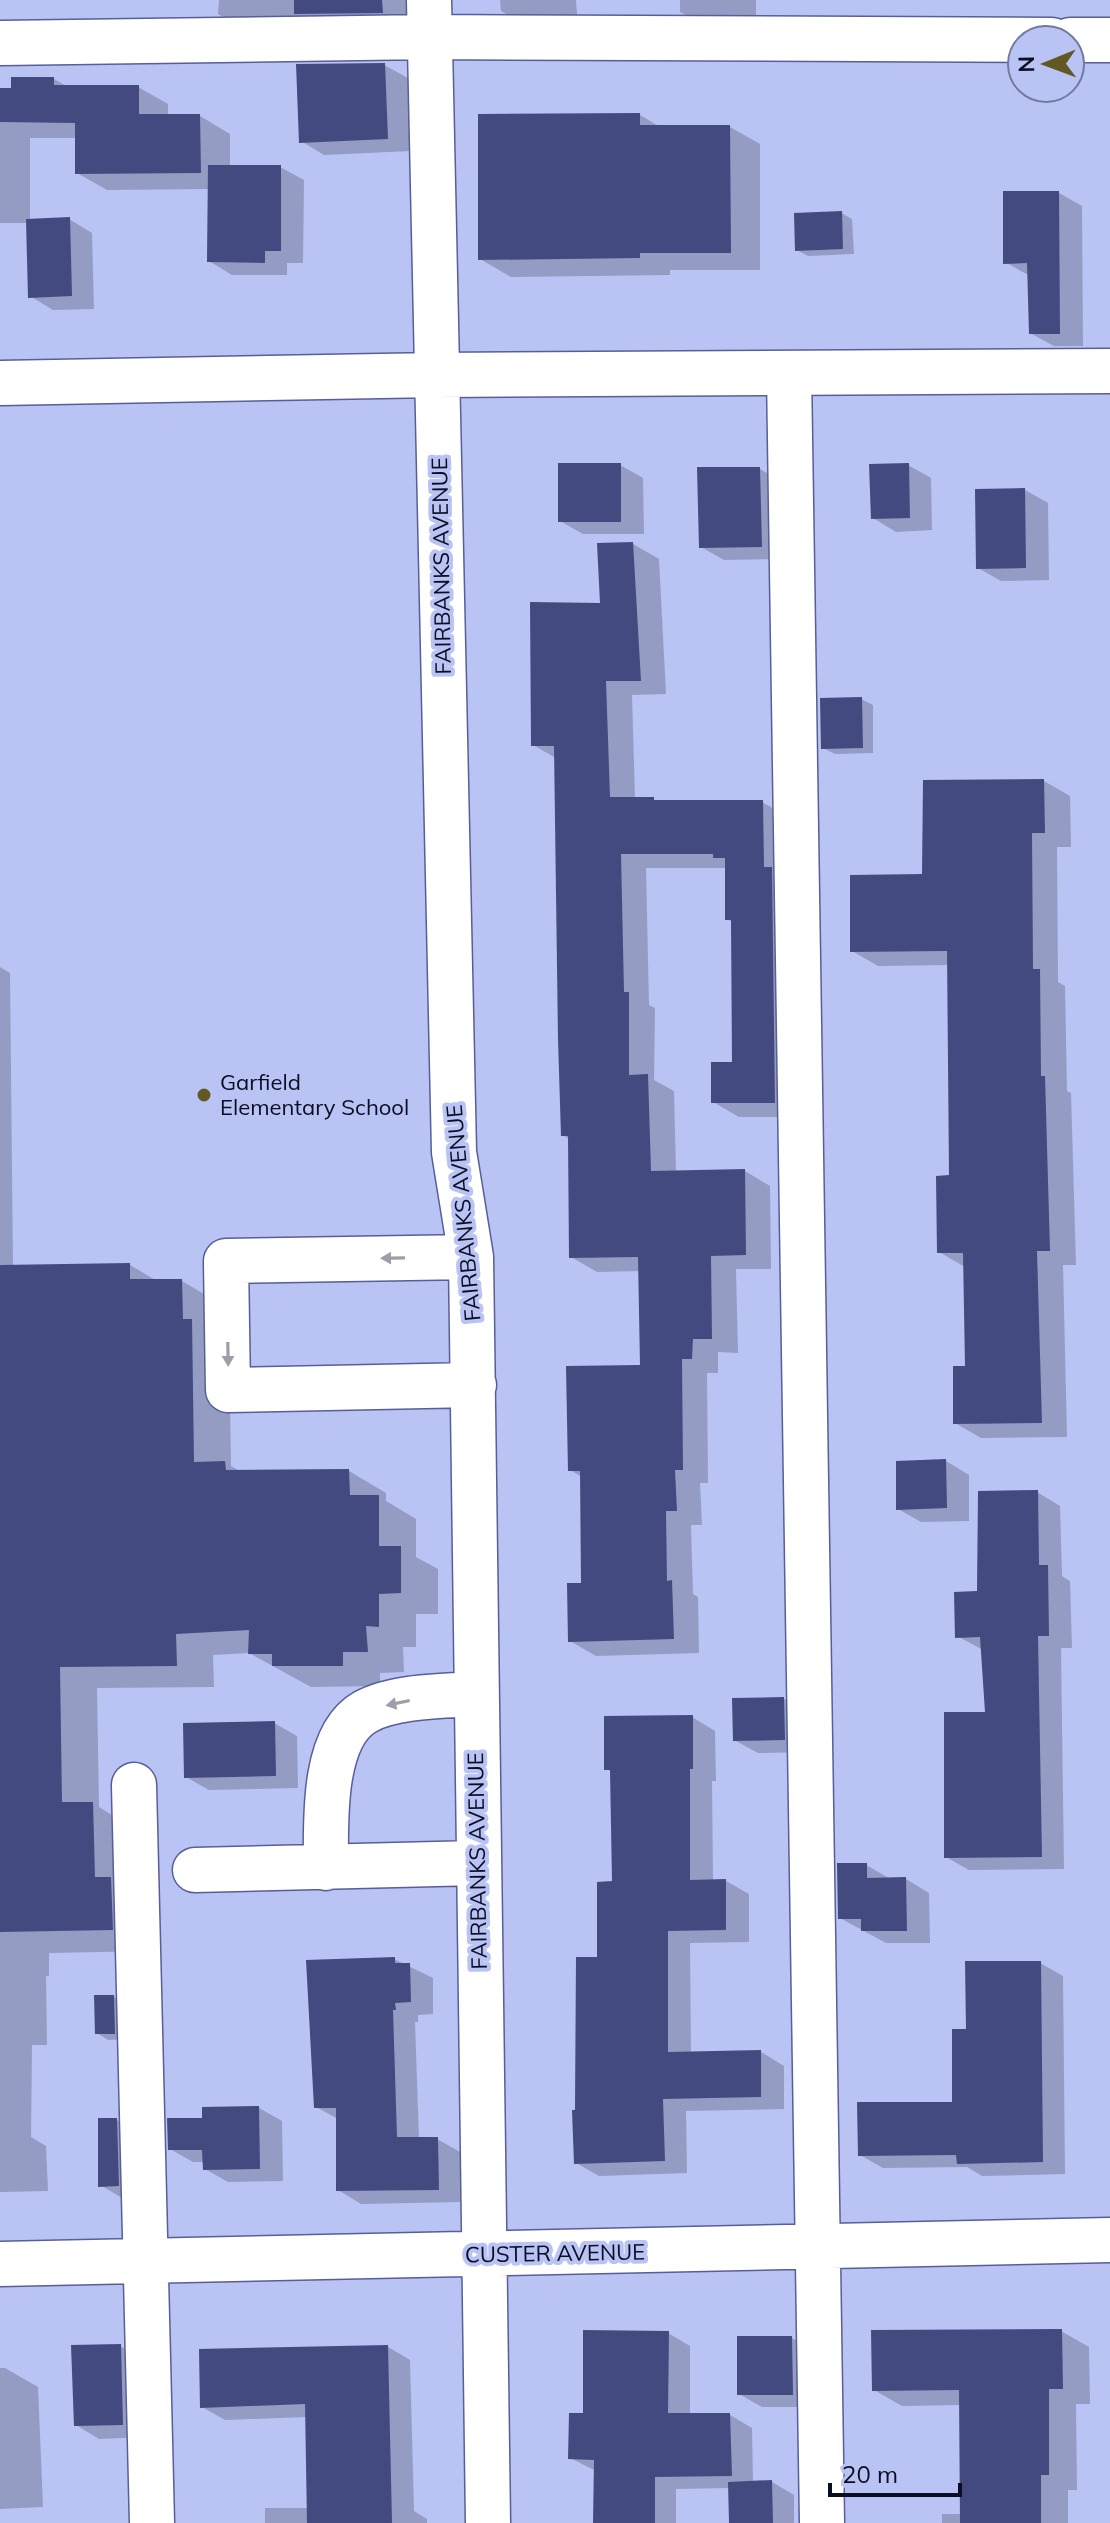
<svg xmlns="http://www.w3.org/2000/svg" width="1110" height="2523" viewBox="0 0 1110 2523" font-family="Mulish,sans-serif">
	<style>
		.shadow { fill: #0003 }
		.building { fill: #434a7f }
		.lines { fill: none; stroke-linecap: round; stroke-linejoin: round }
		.minor-casing { stroke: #575f96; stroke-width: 47 }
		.minor { stroke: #fff; stroke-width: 44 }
		.oneway { fill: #9d9ea7 }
		.poi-dot { fill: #635724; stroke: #b9c3f4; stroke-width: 3 }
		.labels { text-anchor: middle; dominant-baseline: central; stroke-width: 8; stroke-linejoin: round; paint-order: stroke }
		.street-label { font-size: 22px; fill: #0b0d22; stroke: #b9c3f4 }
		.poi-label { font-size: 22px; fill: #0b0d22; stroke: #b9c3f4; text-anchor: start }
	</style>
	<rect width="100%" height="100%" fill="#b9c3f4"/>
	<path class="shadow" d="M219 0H407V23L238 25 218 14Z
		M500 0H576L578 29 531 28 501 11Z
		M680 0H756V26L703 25 680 12Z
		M384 65 408 78 411 151 324 155 301 141Z
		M54 79 68 87H138L168 104V116H200L230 134V167H280L304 180 303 263H287V275H232L209 261 210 189 107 190 77 173V138H30V220L69 219 92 233 94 309 53 310 30 296 28 223H0V90H13Z
		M640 115 660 127H730L760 144V270H670V275L511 277 480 259Z
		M1059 193 1082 206 1083 346H1054L1030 333V276L1005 262Z
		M841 213 852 219 854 254 808 256 797 250Z
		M620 465 643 478 644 534H583L560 521Z
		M908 465 931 478 932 530 896 532 873 518Z
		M760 469 783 482 784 559 724 560 701 547Z
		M1025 490 1048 503 1049 580 1001 581 978 568Z
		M633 544 659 559 666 694 632 695 635 799H653L658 802H762L788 817 801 1117H739L713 1102 734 1064 733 922 727 919V868H646L649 1005 655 1008 654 1080 674 1091 676 1172 745 1171 770 1186 771 1269H736L738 1353 718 1352V1373H707L708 1483H700L702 1525H691L693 1594 698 1597 699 1653 596 1656 570 1641 584 1585 582 1477 570 1470 642 1367 641 1271 597 1272 571 1257 570 1140 563 1135 556 758 533 745Z
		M861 699 873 705V753L835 754 823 748Z
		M1044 781 1070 796 1071 847H1057L1058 982 1065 986 1067 1091 1071 1093 1076 1265H1063L1067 1437 981 1438 955 1423 967 1368 965 1267 939 1252 951 1177 949 965 878 966 852 951 924 876Z
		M0 967 10 973 13 1267 130 1265 157 1281H182L219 1303 229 1343 231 1466 241 1472 349 1471 386 1493V1501L416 1519V1557L438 1569V1614H416V1647H403L404 1672 380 1673V1686L311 1687 249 1653 213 1655 214 1687 97 1688 99 1807 130 1826 150 1951 49 1953V1976H46L47 2045H32L31 2137 46 2146 48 2191 0 2192Z
		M946 1461 969 1475V1521L921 1522 898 1509Z
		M1037 1492 1060 1506 1062 1576 1070 1581 1072 1648H1061L1064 1869 969 1870 946 1857 987 1714 983 1650 957 1636Z
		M784 1699 807 1712V1752L758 1753 734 1740Z
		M692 1717 715 1731 716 1781H712L713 1881H726L749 1894V1942L690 1943 691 2053 761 2052 784 2066V2109L686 2111 687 2173 599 2176 576 2163 577 2112 599 1959 614 1883 612 1772 606 1769Z
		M274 1723 297 1736 298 1788 209 1790 186 1777Z
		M866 1865 889 1878 906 1879 929 1893 930 1943H886L840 1918Z
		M394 1959 433 1978V2014L418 2015V2022H415L419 2139H437L460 2152 461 2202 361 2204 338 2190V2119L316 2107Z
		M1040 1963 1063 1976 1065 2174 982 2176 967 2167 883 2168 860 2155 954 2104 968 2031Z
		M114 1997 125 2003 126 2039 108 2040 97 2033Z
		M259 2108 282 2121 283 2181 228 2182 205 2169V2162H193L170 2149 204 2120Z
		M117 2120 140 2133 124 2199 100 2185Z
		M1061 2331 1089 2347 1090 2404H1076L1077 2490H1068V2523H942V2514H961V2405L902 2406 874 2390Z
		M668 2333 690 2346V2415H730L752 2428 753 2483 772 2482 794 2495V2523H731L730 2488 676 2489V2523H595L596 2471 570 2458 585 2415Z
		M792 2338 815 2352 816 2407H762L739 2394Z
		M120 2346 143 2359 145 2437 99 2439 76 2425Z
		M388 2347 410 2360 414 2511 427 2519V2523H265V2508H309L307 2417 225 2420 202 2407Z
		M0 2368H5L38 2387 43 2507 0 2509Z"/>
	<path class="building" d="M294 0H382L383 13 294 14Z
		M385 63 388 139 299 143 296 64Z
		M11 77H54V85H139V114H200L201 173 75 174V123L0 122V88H11Z
		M640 113V125H730L731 253H640V258L478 260V114Z
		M208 165H281V251H265V263L207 262Z
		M1003 191H1059L1060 334H1029L1027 263 1003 264Z
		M842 211 843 249 795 251 794 213Z
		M70 217 72 296 28 298 26 219Z
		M558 463H621V522H558Z
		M909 463 910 518 871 519 869 464Z
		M697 467H760L762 547 699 548Z
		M1025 488 1026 568 976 569 975 489Z
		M633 542 641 681H606L610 797H654V800H763L764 867H772L775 1103H711V1062H732L731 920H725V858H713V854H621L624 992H629V1075L648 1074 651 1171 745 1169 746 1255 711 1256 712 1339H693L692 1359H682L683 1470H675L677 1511H666L667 1581 672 1580 674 1639 568 1642 567 1583H581L580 1471H568L566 1366 640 1365 638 1257 569 1258 568 1136H561L558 1039 554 746H531L530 602 600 603 597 543Z
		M862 697 863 748 821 749 820 698Z
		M1044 779 1045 833H1032L1033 969H1040L1041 1076H1045L1050 1251H1037L1042 1423 953 1424V1366H965L963 1253H937L936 1176 949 1175 947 951 850 952V875L922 874 923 780Z
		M130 1263V1279H182L183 1319H192L194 1462 225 1461 226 1470 349 1469 350 1495H379V1546H401V1593L379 1594V1627L366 1626 368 1652H343V1666H272V1654H248L249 1630 176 1634 177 1666 60 1667 62 1802H93L95 1877H111L113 1930 0 1932V1265Z
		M946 1459 947 1508 896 1510V1461Z
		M1038 1490 1039 1565H1048L1049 1636H1038L1042 1857 944 1858V1712H985L980 1637 955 1638 954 1592 977 1591 978 1491Z
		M784 1697 785 1740 733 1741 732 1698Z
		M693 1715V1769H690V1880L726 1879V1930L668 1931V2052L761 2050V2097L663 2099 665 2161 574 2164 572 2110H575L576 1957H597V1882L612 1881 610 1770H604V1716Z
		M275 1721 276 1776 184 1778 183 1723Z
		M837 1863H867V1878L906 1877 907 1931H861V1919H838Z
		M395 1957V1963H410L411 2002 395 2003 396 2010H393L397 2137H438L439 2190 336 2191V2108H314L306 1960Z
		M965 1961H1041L1043 2162 957 2164 956 2155 858 2156 857 2102H952V2029H966Z
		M94 1995H114L115 2034H95Z
		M259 2106 260 2169 203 2170 202 2150H168L167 2118H202V2107Z
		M98 2118H117L119 2186 98 2187Z
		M1062 2329 1063 2389H1049V2475H1041V2523H960L959 2390 872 2391 871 2330Z
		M583 2330 669 2331 668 2413H730L732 2476 655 2477V2523H593L594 2460 568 2459 569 2413H583Z
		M737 2336H792L793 2395H737Z
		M121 2344 123 2425 74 2426 71 2345Z
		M388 2345 392 2523H307L305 2404 200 2408 199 2349Z
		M772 2480 773 2523H729L728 2482Z"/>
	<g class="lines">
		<defs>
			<path id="minor" d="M429 0 454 1152 471 1257 488 2523
				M1070 40H1110
				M0 43 429 37 1052 40
				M789 373 822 2523
				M0 383 437 375 1110 371
				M471 1257 226 1261 228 1390 474 1385
				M134 1785 152 2523
				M326 1868C326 1826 321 1737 365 1712 394 1696 443 1696 475 1694
				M195 1870 477 1863
				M0 2264 1110 2240"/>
		</defs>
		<use href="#minor" class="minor-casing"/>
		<use href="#minor" class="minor"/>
	</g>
	<defs><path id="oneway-solid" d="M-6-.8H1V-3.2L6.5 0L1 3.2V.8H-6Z" transform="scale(2)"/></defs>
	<g class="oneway">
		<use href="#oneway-solid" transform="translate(393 1258) rotate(179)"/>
		<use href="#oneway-solid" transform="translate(228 1354) rotate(89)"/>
		<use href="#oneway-solid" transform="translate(398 1703) rotate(168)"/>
	</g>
	<circle class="poi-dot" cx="204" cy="1095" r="8"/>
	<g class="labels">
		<g class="street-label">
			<text transform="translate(441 566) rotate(-91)">FAIRBANKS AVENUE</text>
			<text transform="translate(463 1213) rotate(-95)">FAIRBANKS AVENUE</text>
			<text transform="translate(477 1861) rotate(-91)">FAIRBANKS AVENUE</text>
			<text transform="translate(555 2253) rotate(-1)">CUSTER AVENUE</text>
		</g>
		<g class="poi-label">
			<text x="220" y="1082">Garfield<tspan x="220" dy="25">Elementary School</tspan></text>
		</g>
	</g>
	<g transform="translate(1046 64) rotate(269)"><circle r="38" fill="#b9c3f4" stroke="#737aa0" stroke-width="2"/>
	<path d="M0-6L14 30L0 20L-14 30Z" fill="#635724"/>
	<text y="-12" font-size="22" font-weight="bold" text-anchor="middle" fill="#0b0d22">N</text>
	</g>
	<path d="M830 2483v12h130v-12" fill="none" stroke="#0b0d22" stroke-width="4"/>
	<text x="842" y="2483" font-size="24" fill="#0b0d22" stroke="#b9c3f4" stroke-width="6" paint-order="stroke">20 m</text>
</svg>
